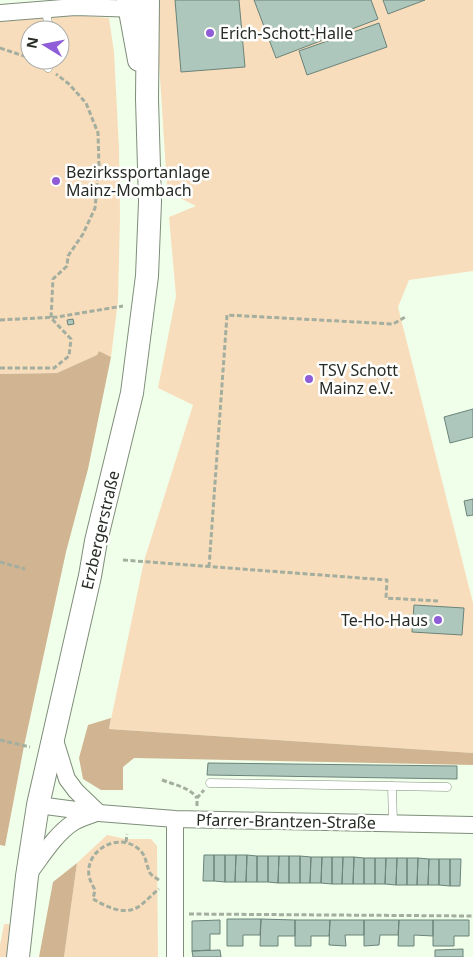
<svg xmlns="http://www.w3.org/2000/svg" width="473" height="957" viewBox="0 0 473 957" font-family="'Noto Sans',sans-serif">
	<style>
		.green { fill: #f8ddbc; fill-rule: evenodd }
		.forest { fill: #d1b491 }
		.building { fill: #aec7bd; stroke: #6b8379 }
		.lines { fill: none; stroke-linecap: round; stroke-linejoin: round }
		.lane-casing { stroke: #7f8d7a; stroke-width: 9 }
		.street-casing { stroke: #7f8d7a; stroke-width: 18 }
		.secondary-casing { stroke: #7f8d7a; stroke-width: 24 }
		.path { stroke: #a3ae9f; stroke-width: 3; stroke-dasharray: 5 2.5; stroke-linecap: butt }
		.lane { stroke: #fff; stroke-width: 8 }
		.street { stroke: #fff; stroke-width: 16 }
		.secondary { stroke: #fff; stroke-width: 22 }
		.poi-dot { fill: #8e5dd7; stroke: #fff; stroke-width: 2 }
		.labels { text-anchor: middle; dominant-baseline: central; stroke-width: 5; stroke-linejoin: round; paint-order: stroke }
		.poi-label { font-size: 16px; fill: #272c25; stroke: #fff; text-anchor: start }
		.street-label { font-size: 16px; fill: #272c25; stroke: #fff }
	</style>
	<rect width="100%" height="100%" fill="#f0ffea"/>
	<path class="green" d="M155 0H473V271L409 280 398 307 473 603V753L109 729 144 561 193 405 158 388 176 296 169 217 196 206 172 194 167 187Z
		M74 15 109 18 114 52 119 148 120 217 118 301 111 357 99 351 97 355 57 373 0 374V22ZM30 30H60V60H30Z
		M107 835 126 839H151L157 846 158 957H64L77 863Z
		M4 924H11L8 957H0V945Z"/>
	<path class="forest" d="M99 351 111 357 88 469 66 552 24 746 5 846 0 845V374L57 373 97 355Z
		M111 718 109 729 473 753V765L134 758 123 767V790H101L83 779 79 758 88 725Z
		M77 863 64 957H39L53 882Z"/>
	<path class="building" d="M175 0H239L245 67 181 72Z
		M254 0H371L378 19 276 58Z
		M383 0H425L388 14Z
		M379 23 387 47 307 75 299 51Z
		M73 319 74 324 68 325 67 320Z
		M473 409V437L450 443 444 417Z
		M473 499V515L467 516 464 501Z
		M414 605 464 608 462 635 412 632Z
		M208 763 457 766V779L207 775Z
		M204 855H214V881H203Z
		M214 855H225V882L214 881Z
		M225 855H236L235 882H225Z
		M236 855H247L246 882H235Z
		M247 855 257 856V882H246Z
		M257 856H268V882H257Z
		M268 856H279L278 883 268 882Z
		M279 856H289V883H278Z
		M289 856H300V883H289Z
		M300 856 311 857 310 883H300Z
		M311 857H322L321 883H310Z
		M322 857H332V884L321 883Z
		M332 857H343L342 884H332Z
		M343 857H354L353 884H342Z
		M354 857 364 858V884H353Z
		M364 858H375V884H364Z
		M375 858H386L385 884H375Z
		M386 858H397L396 885 385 884Z
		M397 858H407V885H396Z
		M407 858H418L417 885H407Z
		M418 858 429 859 428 885H417Z
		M429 859H439V885H428Z
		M439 859H450V886L439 885Z
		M450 859H461L460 886H450Z
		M227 919H261L260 935H243V946H227Z
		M261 919 295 920V936H278V946H260Z
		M220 920V934H210V950L192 951V921Z
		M295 920H330L329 936H311V946H295Z
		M330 920H364V935H345L346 946 329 945Z
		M364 920H399L398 935H380L379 945 364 946Z
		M399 920H433V936L414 935V946H398Z
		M433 920H469V936H454V946H433Z
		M463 949V957H435V950Z
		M220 950 221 957H193L192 951Z"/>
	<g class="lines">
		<defs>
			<path id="lane" d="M46 10 49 30
				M48 68 49 60
				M210 783 447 787
				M392 786 393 824"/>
			<path id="street" d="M0 13 75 7 140 9
				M54 737 67 779 76 791 99 813
				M38 805 99 813 175 819 473 825
				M27 876C41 858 55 834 74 822 81 818 89 816 96 813
				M175 957V819"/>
			<path id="secondary" d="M128 0 139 60
				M18 957 27 876 38 805 90 576 96 541 132 393 147 276 150 202 147 99 148 0"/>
		</defs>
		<use href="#lane" class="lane-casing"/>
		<use href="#street" class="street-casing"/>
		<use href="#secondary" class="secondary-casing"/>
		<path class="path" d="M0 48 30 58
			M0 320 57 317 123 306
			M0 368H54L69 356 71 339 51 318 53 279 67 266 68 256 83 234 95 208 99 166 98 133 86 103 69 84 56 74
			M123 560 387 580 386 598 438 601
			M0 562 25 569
			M209 567 227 315 393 324 407 316
			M0 740 30 747
			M162 780C175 785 189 787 197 798
			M197 806V798L204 790
			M126 842 127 834
			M159 880C156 878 152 876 150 873 145 863 147 854 136 847 116 833 85 851 89 876 90 881 93 886 95 890L93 899C107 907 126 917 141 905 147 900 153 894 159 889
			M189 914 473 916"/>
		<use href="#lane" class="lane"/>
		<use href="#street" class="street"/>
		<use href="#secondary" class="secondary"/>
	</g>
	<g class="poi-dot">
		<circle cx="210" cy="33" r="5"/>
		<circle cx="56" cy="181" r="5"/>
		<circle cx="309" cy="379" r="5"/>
		<circle cx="438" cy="620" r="5"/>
	</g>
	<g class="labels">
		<g class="poi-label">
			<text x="220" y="33">Erich-Schott-Halle</text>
			<text x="66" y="172">Bezirkssportanlage<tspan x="66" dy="18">Mainz-Mombach</tspan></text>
			<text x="319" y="370">TSV Schott<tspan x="319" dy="18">Mainz e.V.</tspan></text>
			<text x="428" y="620" text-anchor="end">Te-Ho-Haus</text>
		</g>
		<g class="street-label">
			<text transform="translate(100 530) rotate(-77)">Erzbergerstraße</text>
			<text transform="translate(286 821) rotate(1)">Pfarrer-Brantzen-Straße</text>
		</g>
	</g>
	<g transform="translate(45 45) rotate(280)"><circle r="24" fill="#ffffff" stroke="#a9aba8"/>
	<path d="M0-4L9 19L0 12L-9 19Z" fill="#8e5dd7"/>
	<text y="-8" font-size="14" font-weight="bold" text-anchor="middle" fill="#272c25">N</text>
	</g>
</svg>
